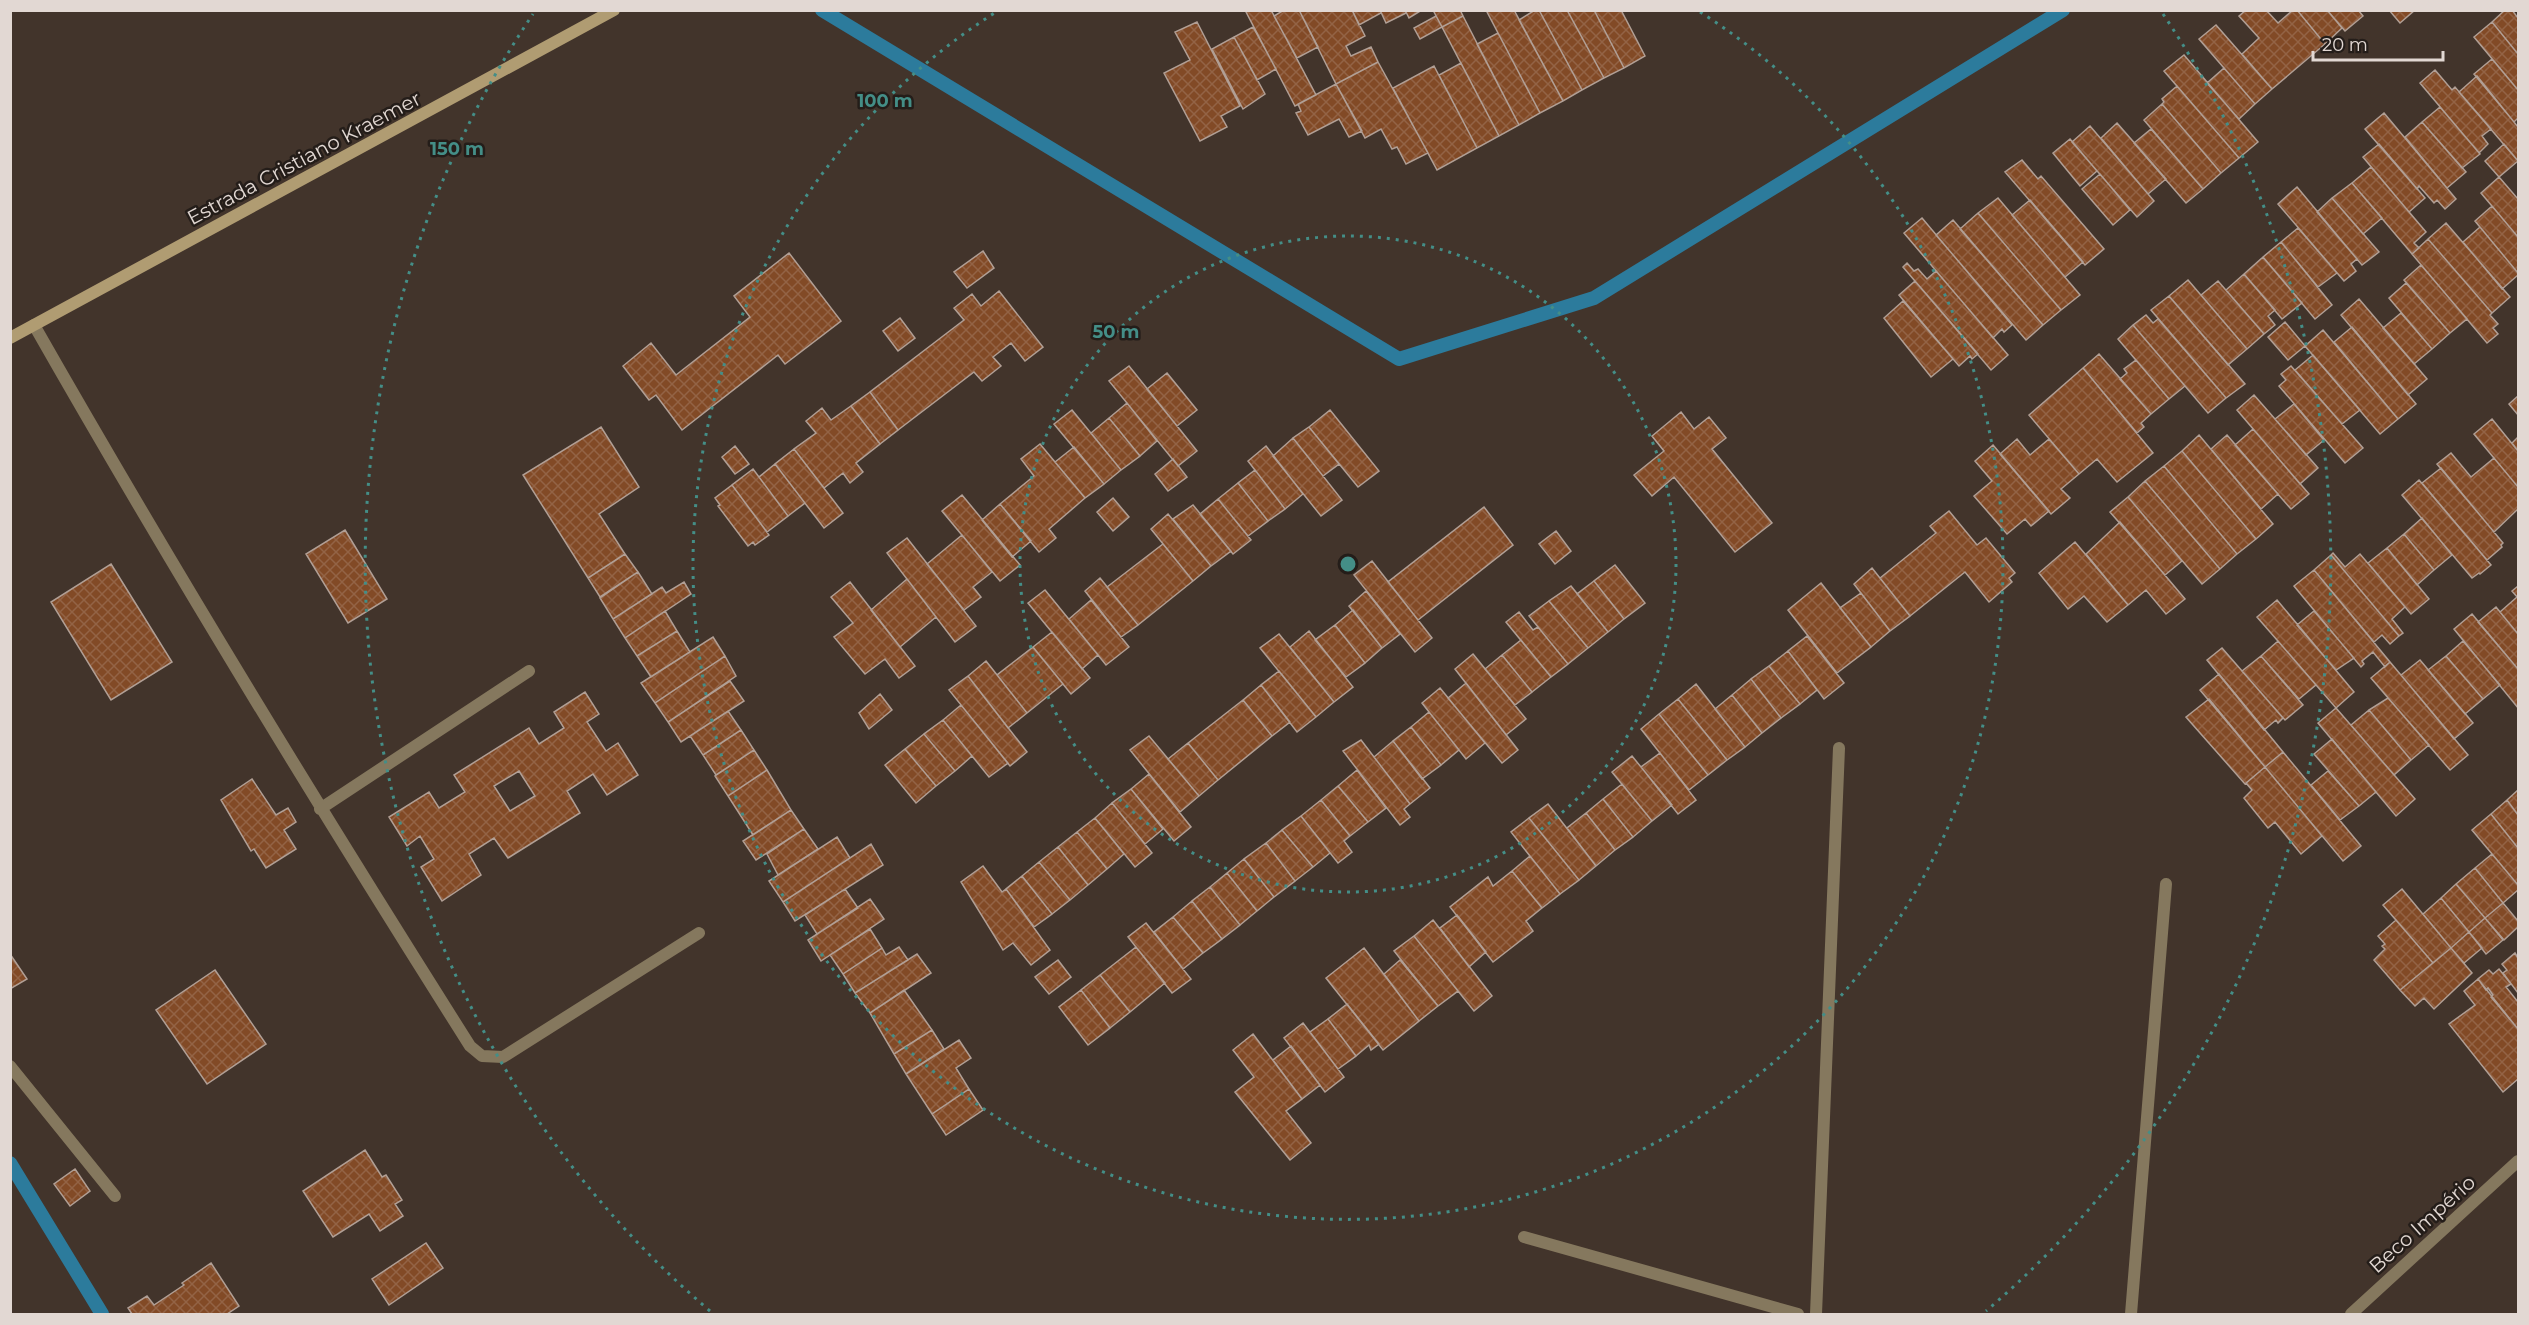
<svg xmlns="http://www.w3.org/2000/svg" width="2529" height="1325" viewBox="0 0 2529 1325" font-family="Montserrat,sans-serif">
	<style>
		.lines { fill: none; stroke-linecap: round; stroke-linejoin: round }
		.stream { stroke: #2c7b9c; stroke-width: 14 }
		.building { fill: url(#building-cross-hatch); stroke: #b19f95; stroke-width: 1.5; fill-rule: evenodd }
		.service { stroke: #85785e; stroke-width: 12 }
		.minor { stroke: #85785e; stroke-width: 12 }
		.secondary { stroke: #b09c72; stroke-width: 12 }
		.ring { fill: none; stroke: #448e87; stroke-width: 3; stroke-dasharray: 3 6 }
		.labels { text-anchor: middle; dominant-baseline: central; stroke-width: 5; stroke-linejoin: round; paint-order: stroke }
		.street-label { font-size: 20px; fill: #e2d8d3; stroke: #241d19 }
		.centre { fill: #448e87; stroke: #241d19; stroke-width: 3 }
		.ring-label { font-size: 18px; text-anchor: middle; font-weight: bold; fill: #448e87; stroke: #241d19; stroke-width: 5; stroke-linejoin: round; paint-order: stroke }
	</style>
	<defs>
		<pattern id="building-cross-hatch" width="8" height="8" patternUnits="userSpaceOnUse" patternTransform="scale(1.5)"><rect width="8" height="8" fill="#824a26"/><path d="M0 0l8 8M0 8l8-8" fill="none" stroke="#936345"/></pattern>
	</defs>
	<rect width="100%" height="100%" fill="#42342b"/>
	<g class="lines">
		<path class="stream" d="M822 10 1399 359 1594 298 2063 10
			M10 1163 102 1314"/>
	</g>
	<path class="building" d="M1245 10H1271L1316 95 1295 106Z
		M1284 10H1299L1318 47 1297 58 1274 16Z
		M1299 10H1352L1365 36 1346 46 1351 56 1371 47 1378 62 1336 84Z
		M1352 10H1380L1381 13 1359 25Z
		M1380 10H1405L1406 13 1386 23Z
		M1405 10H1422L1409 18Z
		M1433 10H1460L1463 16 1442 27Z
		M1486 10H1514L1563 101 1540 113Z
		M1535 10H1539L1582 90 1563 101 1519 20Z
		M1539 10H1567L1604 78 1582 90Z
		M1567 10H1594L1624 68 1604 78Z
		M1594 10H1621L1645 56 1624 68Z
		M2246 10H2266L2278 23 2293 10H2297L2325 44 2272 89 2242 54 2259 38 2239 16Z
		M2297 10H2327L2342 28 2325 44Z
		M2327 10H2358L2363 16 2345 31Z
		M2389 10H2415L2400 23Z
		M2505 10H2512L2518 18V54L2492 22Z
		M1436 16 1442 27 1420 39 1414 28Z
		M1463 16 1519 125 1499 136 1442 27Z
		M1197 22 1240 106 1221 116 1227 127 1200 141 1164 73 1190 60 1175 32Z
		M2492 22 2518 54V90L2474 37Z
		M2216 25 2272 89 2255 104 2199 39Z
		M1253 27 1276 69 1257 80 1234 37Z
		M1498 33 1540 113 1519 125 1477 44Z
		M1234 37 1265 94 1243 109 1212 49Z
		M2184 55 2258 142 2239 158 2164 71Z
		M2492 59 2518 90V118L2514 122 2474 74Z
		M1378 62 1428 153 1406 164 1397 147 1392 149 1381 129 1365 138 1336 84Z
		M1461 63 1499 136 1477 148 1439 75Z
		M1434 66 1477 148 1437 170 1393 88Z
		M2224 68 2255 104 2239 119 2207 83Z
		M2435 70 2452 90 2455 87 2491 129 2482 136 2488 144 2479 153 2420 83Z
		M2477 76 2518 127V161L2459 92Z
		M1336 84 1362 131 1349 137 1339 119 1308 135 1296 113 1301 111 1298 104Z
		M2177 86 2239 158 2221 173 2162 104 2164 102 2162 99Z
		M2162 104 2221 173 2203 189 2144 120Z
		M2440 107 2480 154 2462 168 2422 122Z
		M2384 113 2456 199 2445 209 2437 200 2434 203 2419 186 2417 189 2365 129Z
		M2422 122 2466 172 2447 188 2405 137Z
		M2117 123 2166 179 2148 194 2101 138Z
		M2090 126 2154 201 2137 217 2072 142Z
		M2151 129 2203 189 2186 203 2134 143Z
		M2070 139 2097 171 2080 186 2053 153Z
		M2379 144 2425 198 2409 212 2363 157Z
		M2504 144 2518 161 2499 177 2485 161Z
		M2022 160 2038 179 2041 176 2104 249 2085 265 2005 172Z
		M2371 167 2426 232 2414 243 2419 248 2412 254 2352 183Z
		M2100 174 2130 210 2113 225 2082 189Z
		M2499 177 2518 199V237L2481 193Z
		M2352 183 2382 218 2363 234 2332 198Z
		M2297 187 2357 259 2351 264 2356 271 2344 281 2278 204Z
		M1998 198 2080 295 2061 310 1978 213Z
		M2332 198 2379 252 2362 265 2317 212Z
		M2030 200 2083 262 2065 277 2012 215Z
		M2492 206 2518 237V273L2475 221Z
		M1978 213 2061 310 2043 325 1960 229Z
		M1922 218 2012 325 2004 332 2002 329 1993 338 1904 233Z
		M1953 220 2043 325 2026 340 1936 235Z
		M2446 223 2510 297 2492 313 2428 239Z
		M2480 227 2518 273V275L2502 289 2463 242Z
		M2298 228 2337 273 2318 287 2281 242Z
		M2428 239 2492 313 2490 315 2498 324 2493 328 2498 334 2487 343 2412 254Z
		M2281 242 2332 305 2315 319 2263 257Z
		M983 251 994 268 967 288 954 272Z
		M789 253 841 321 785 364 778 355 682 430 656 395 649 400 623 366 651 343 676 375 750 317 734 296Z
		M2263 257 2302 303 2282 319 2244 274Z
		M1907 263 1914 271 1918 269 1927 279 1936 271 2008 355 1991 370 1903 267Z
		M2421 265 2467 319 2450 333 2404 280Z
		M2244 274 2275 310 2268 316 2275 325 2264 334 2226 290Z
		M2188 280 2247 349 2228 365 2169 296Z
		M1915 281 1978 354 1972 359 1970 356 1959 366 1899 295Z
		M2218 281 2264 334 2247 349 2201 295Z
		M2406 283 2450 333 2432 349 2389 298Z
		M999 291 1043 347 1025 361 1011 343 993 357 1001 366 982 381 974 372 898 430 870 392 964 320 954 308 972 294 981 306Z
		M2169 296 2245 384 2226 398 2151 310Z
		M2359 299 2427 379 2408 395 2341 315Z
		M1903 301 1953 359 1931 377 1884 318Z
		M2401 313 2432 349 2414 364 2383 328Z
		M2146 315 2153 323 2158 319 2226 398 2208 413 2133 325Z
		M900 318 915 338 898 351 883 331Z
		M2285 322 2305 346 2288 360 2268 337Z
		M2133 325 2185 386 2169 399 2118 339Z
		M2352 327 2416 404 2398 419 2334 342Z
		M2323 330 2398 419 2380 434 2305 346Z
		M2099 354 2151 414 2141 423 2144 427 2137 433 2083 368Z
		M2313 355 2360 410 2342 424 2295 370Z
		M2136 360 2169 399 2151 414 2120 379 2127 373 2124 369Z
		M1129 366 1197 451 1178 466 1109 381Z
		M2291 366 2363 448 2345 463 2279 386 2286 380 2281 374Z
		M2083 368 2153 453 2117 482 2097 459 2079 474 2029 415Z
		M1167 373 1197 410 1177 426 1147 389Z
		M870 392 898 430 880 444 851 406Z
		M2254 395 2318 468 2300 484 2237 410Z
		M2518 396V415L2509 404Z
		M1127 403 1157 441 1140 456 1109 418Z
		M2294 404 2324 440 2306 455 2275 419Z
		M851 406 880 444 856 463 863 472 850 483 843 473 824 488 794 449 816 433 806 421 822 408 831 420Z
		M1072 410 1121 470 1104 484 1054 424Z
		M1330 410 1379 471 1358 487 1309 427Z
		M1681 412 1694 429 1709 417 1726 438 1712 449 1772 523 1735 552 1674 477 1652 496 1634 475 1664 451 1652 436Z
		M1109 418 1140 456 1121 470 1091 433Z
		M2492 419 2518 451V487L2474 434Z
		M601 427 639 487 599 514 625 554 588 578 523 475Z
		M1309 427 1339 464 1323 476 1293 438Z
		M2253 429 2309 494 2291 509 2235 445Z
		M2199 435 2273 524 2256 539 2182 451Z
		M2227 435 2278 494 2261 509 2211 449Z
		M2518 437V451L2512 443Z
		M1293 438 1342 500 1321 516 1273 456Z
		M2017 439 2030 455 2049 439 2079 474 2061 489 2070 498 2051 514 2000 454Z
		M1040 444 1085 498 1049 529 1056 538 1039 552 1000 504 1034 476 1021 459Z
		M1993 445 2049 511 2031 526 2025 519 2007 534 1974 496 1992 481 1975 461Z
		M735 446 749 464 735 474 722 457Z
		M1266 446 1303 494 1285 509 1248 461Z
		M1074 447 1104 484 1085 498 1055 462Z
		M794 449 843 513 824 528 775 464Z
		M2182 451 2256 539 2237 554 2164 466Z
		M2451 453 2471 477 2494 458 2518 487V509L2494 532 2437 464Z
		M1173 459 1187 477 1168 491 1155 474Z
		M775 464 805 503 788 516 759 477Z
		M2164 466 2237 554 2220 569 2145 481Z
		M2441 468 2503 543 2501 545 2502 547 2487 560 2422 483Z
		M753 469 788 516 767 532 732 485Z
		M1255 470 1285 509 1268 521 1238 483Z
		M2419 480 2491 565 2480 574 2479 573 2472 578 2402 495Z
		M2145 481 2220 569 2202 584 2128 497Z
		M1238 483 1268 521 1248 536 1218 499Z
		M732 485 769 535 755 545 753 542 748 546 718 506 720 505 715 498Z
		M962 495 1020 565 1000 581 942 511Z
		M2128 497 2182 561 2165 575 2110 512Z
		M1113 498 1129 517 1113 531 1097 512Z
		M1218 499 1251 540 1233 554 1200 514Z
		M1000 504 1031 541 1012 557 982 520Z
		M1193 505 1231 551 1211 566 1173 519Z
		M1484 507 1513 545 1418 620 1388 582Z
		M1949 511 1977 545 1986 538 2015 573 2009 578 2012 582 1989 602 1965 572 1910 616 1880 578 1936 533 1930 526Z
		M1168 514 1211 566 1193 581 1151 529Z
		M2422 518 2452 555 2434 570 2404 534Z
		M2120 522 2185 599 2166 614 2146 590 2128 605 2086 554Z
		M345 530 387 599 348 623 306 554Z
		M1556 531 1571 551 1555 564 1539 544Z
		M2404 534 2434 570 2417 585 2387 548Z
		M962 535 992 572 973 587 981 597 964 610 927 564Z
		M907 538 976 626 955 642 887 553Z
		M2075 542 2128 605 2107 622 2084 596 2068 609 2039 573Z
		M1163 544 1193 581 1138 625 1107 587Z
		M2387 548 2429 599 2411 614 2368 563Z
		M2333 553 2345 567 2360 554 2405 607 2392 619 2403 633 2399 636 2331 555Z
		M625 554 638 572 600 597 588 578Z
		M2331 555 2399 636 2390 644 2382 635 2374 642 2314 570Z
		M1372 561 1432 638 1415 652 1354 575Z
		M111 564 172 662 111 700 51 602Z
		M1615 565 1645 603 1624 619 1594 581Z
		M1872 568 1910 616 1890 631 1854 584Z
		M2314 570 2390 662 2385 667 2373 652 2362 661 2364 664 2361 667 2294 586Z
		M638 572 652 594 613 619 600 598Z
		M1100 578 1138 625 1121 637 1085 591Z
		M907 579 936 617 900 647 871 610Z
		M1594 581 1624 619 1608 632 1577 594Z
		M684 582 691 594 625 638 613 619 662 587 666 593Z
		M850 582 915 666 899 678 885 659 865 674 834 637 853 623 831 597Z
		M1821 583 1871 647 1837 673 1788 610Z
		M1571 586 1608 632 1588 648 1549 601Z
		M2518 586V598L2512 591Z
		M1045 590 1098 655 1082 669 1028 603Z
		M1366 591 1400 634 1382 648 1349 606Z
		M1861 593 1890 631 1871 647 1840 608Z
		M2517 597 2518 598V634L2500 612Z
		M1091 600 1129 647 1106 665 1069 619Z
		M2277 600 2354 692 2336 708 2257 617Z
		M1549 601 1588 648 1568 664 1529 616Z
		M2496 607 2518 634V669L2478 622Z
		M1353 610 1382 648 1365 663 1335 625Z
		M665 611 677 631 637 656 625 638Z
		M2314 611 2354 658 2336 670 2297 625Z
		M1519 612 1533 630 1538 627 1568 664 1551 677 1506 622Z
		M2472 614 2518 669V708L2454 629Z
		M1335 625 1365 663 1346 677 1315 640Z
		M677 631 690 652 651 677 637 656Z
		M1309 631 1353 687 1334 702 1290 647Z
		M1052 632 1090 678 1071 694 1033 647Z
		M1279 634 1334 702 1316 717 1260 648Z
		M1807 636 1844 683 1824 699 1788 651Z
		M713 637 725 656 655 703 641 683Z
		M1521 640 1551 677 1532 692 1502 655Z
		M2278 641 2316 685 2299 699 2261 656Z
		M2463 641 2500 685 2483 699 2446 656Z
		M1033 647 1063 684 1027 713 997 675Z
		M2222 648 2283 718 2278 723 2276 720 2264 730 2207 660Z
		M1788 651 1817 690 1800 704 1769 666Z
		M1473 654 1526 719 1506 735 1455 669Z
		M1502 655 1532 692 1515 705 1485 669Z
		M725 656 736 676 668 722 655 703Z
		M2261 656 2303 705 2285 720 2242 671Z
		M2446 656 2483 699 2465 714 2428 670Z
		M2420 660 2473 723 2454 739 2401 675Z
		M986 661 1027 713 1008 728 968 676Z
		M2390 662 2468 755 2450 770 2371 678Z
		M1769 666 1800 704 1781 718 1751 679Z
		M1279 671 1316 717 1297 732 1261 685Z
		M2219 674 2283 752 2265 767 2200 690Z
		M968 676 1027 752 1010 766 949 690Z
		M1751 679 1781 718 1762 733 1732 695Z
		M730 681 744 701 681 742 668 722Z
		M1466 683 1518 750 1502 763 1448 698Z
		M1696 684 1745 747 1727 760 1678 699Z
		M1261 685 1290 722 1272 736 1243 700Z
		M1440 688 1485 743 1466 759 1422 703Z
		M585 692 599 714 587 722 606 751 618 743 638 775 607 795 593 774 567 791 580 813 508 858 494 838 469 854 481 875 442 901 421 867 434 859 420 836 407 846 389 817 429 792 439 808 465 792 454 775 529 728 539 744 564 728 554 712ZM519 771 535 796 510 811 494 786Z
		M880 694 892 710 869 729 859 713Z
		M1732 695 1762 733 1745 747 1715 709Z
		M2388 698 2429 745 2411 760 2369 710Z
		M1678 699 1727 760 1708 775 1659 714Z
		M2209 699 2265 767 2245 784 2186 717Z
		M1243 700 1272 736 1218 780 1188 743Z
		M961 705 1008 763 989 777 943 720Z
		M2336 708 2415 799 2396 816 2318 723Z
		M2369 710 2411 760 2394 775 2351 725Z
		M728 711 741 730 703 755 690 736Z
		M1429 712 1459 750 1441 765 1411 727Z
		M1659 714 1708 775 1689 790 1641 729Z
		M943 720 972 756 955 771 924 734Z
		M1411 727 1441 765 1422 779 1393 741Z
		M741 730 754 750 716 775 703 755Z
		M924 734 955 771 936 786 905 749Z
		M1149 736 1199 796 1180 812 1130 750Z
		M2332 739 2376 792 2359 806 2314 754Z
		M1361 740 1410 804 1404 809 1410 817 1400 825 1343 751Z
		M1393 741 1430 788 1410 804 1374 757Z
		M1188 743 1218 780 1199 796 1168 759Z
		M905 749 936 786 916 803 885 765Z
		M754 750 767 770 728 796 715 776Z
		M2283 752 2361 846 2343 861 2265 767Z
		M1660 753 1696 800 1678 814 1641 767Z
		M1632 756 1672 805 1652 821 1612 772Z
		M2265 767 2322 836 2301 854 2275 822 2268 828 2244 798 2252 790 2246 783Z
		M767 770 791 810 753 835 728 796Z
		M1357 770 1386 808 1368 822 1338 786Z
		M2328 771 2359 806 2340 820 2311 785Z
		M1149 774 1191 827 1174 841 1131 789Z
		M252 779 276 815 288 808 296 822 284 830 296 849 266 868 254 849 251 851 221 800Z
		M1622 784 1652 821 1633 837 1603 799Z
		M1338 786 1368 822 1350 836 1321 800Z
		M1131 789 1163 829 1145 844 1112 803Z
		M2518 790V815L2507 800Z
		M1603 799 1633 837 1615 850 1586 813Z
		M1321 800 1350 836 1344 841 1352 852 1338 863 1301 816Z
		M2507 800 2518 815V848L2491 814Z
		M1112 803 1152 853 1135 867 1095 818Z
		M1548 804 1596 866 1579 880 1529 818Z
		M791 810 804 829 756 860 743 841Z
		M1586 813 1615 850 1596 866 1567 828Z
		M2491 814 2518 848V885L2472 830Z
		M1301 816 1330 853 1313 867 1282 830Z
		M1095 818 1124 854 1107 869 1077 832Z
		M1529 818 1579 880 1560 894 1511 832Z
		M804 829 818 849 778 875 767 854Z
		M1282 830 1313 867 1295 881 1266 843Z
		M1077 832 1107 869 1088 885 1058 847Z
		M837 837 850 858 783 902 769 881Z
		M1266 843 1295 881 1274 897 1244 859Z
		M871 844 883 865 795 921 783 902Z
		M1058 847 1088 885 1070 900 1039 862Z
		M2492 854 2518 885V890L2503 903 2475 868Z
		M1530 856 1560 894 1542 908 1512 871Z
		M1244 859 1274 897 1257 911 1227 873Z
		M1039 862 1070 900 1052 914 1022 876Z
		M983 866 1002 892 1006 889 1050 950 1031 965 1013 943 1003 950 961 882Z
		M2475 868 2503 903 2485 918 2456 884Z
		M1512 871 1542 908 1526 921 1533 931 1493 962 1450 907 1488 877 1493 886Z
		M1227 873 1257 911 1240 925 1210 887Z
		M1022 876 1052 914 1034 927 1006 889Z
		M2456 884 2485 918 2469 932 2441 898Z
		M1210 887 1240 925 1222 939 1192 901Z
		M845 889 858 908 817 934 805 915Z
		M2402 889 2451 948 2433 963 2383 905Z
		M2441 898 2469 932 2451 948 2423 914Z
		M870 899 884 919 821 961 808 940Z
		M1192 901 1222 939 1203 953 1173 917Z
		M2503 903 2518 921V927L2504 940 2485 918Z
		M1457 915 1486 952 1469 967 1440 928Z
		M1173 917 1203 953 1183 969 1154 932Z
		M2485 918 2503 940 2486 954 2469 932Z
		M1433 920 1492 996 1474 1011 1414 936Z
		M2396 920 2433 963 2400 990 2374 960 2385 949 2382 946 2385 944 2378 936Z
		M1146 923 1191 979 1172 993 1128 937Z
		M870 929 882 948 843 974 830 955Z
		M2469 932 2482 948 2464 963 2451 948Z
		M1414 936 1458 991 1438 1006 1394 951Z
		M899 947 908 960 855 993 843 974 882 948 886 955Z
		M1136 947 1165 983 1130 1012 1100 975Z
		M1364 948 1419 1021 1383 1050 1326 978Z
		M2451 948 2472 973 2434 1009 2424 998 2415 1006 2400 990Z
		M2515 953 2518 958V993L2503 973 2507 970 2502 964Z
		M10 954 27 979 10 989Z
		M917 954 931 973 870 1013 855 993Z
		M1058 960 1071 977 1049 994 1035 977Z
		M1400 960 1438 1006 1419 1021 1384 974Z
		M2499 969 2511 984 2506 987 2518 1002V1029L2491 997 2493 995 2488 988 2486 990 2478 979 2489 970 2493 974Z
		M215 970 266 1044 207 1084 156 1010Z
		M1100 975 1130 1012 1110 1028 1081 990Z
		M2478 979 2518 1029V1079L2503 1092 2449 1024 2475 1005 2464 991Z
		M904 990 932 1030 894 1054 870 1013Z
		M1081 990 1110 1028 1088 1045 1059 1007Z
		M1347 1004 1379 1044 1371 1050 1369 1045 1356 1056 1328 1019Z
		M1328 1019 1356 1056 1338 1069 1310 1032Z
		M1303 1023 1344 1077 1325 1092 1284 1038Z
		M932 1030 944 1049 906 1074 894 1054Z
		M1253 1034 1302 1099 1286 1111 1311 1143 1290 1160 1235 1092 1254 1077 1233 1050Z
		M959 1040 971 1058 956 1068 969 1089 932 1114 906 1074Z
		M1291 1046 1320 1085 1302 1099 1273 1060Z
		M969 1089 983 1110 946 1135 932 1114Z
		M365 1150 382 1177 386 1175 402 1200 395 1204 403 1216 380 1231 369 1214 333 1237 303 1191Z
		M75 1169 90 1191 70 1206 54 1184Z
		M426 1243 443 1268 389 1305 372 1279Z
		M211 1263 239 1306 227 1314H132L128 1308 147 1296 154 1305 184 1285 182 1283Z"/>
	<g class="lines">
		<path class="service" d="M10 1066 115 1196"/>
		<path class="minor" d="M34 325C173 569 320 809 470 1046L482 1056 503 1057 699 933
			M320 809 529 671
			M1524 1237 1798 1314
			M1816 1314 1839 748
			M2131 1314 2166 884
			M2351 1314 2518 1161"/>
		<path class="secondary" d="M10 338 614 10"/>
	</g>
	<g class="ring">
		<circle cx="1348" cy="564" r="328"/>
		<path d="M1700 12A655 655 0 1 1 996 12"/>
		<path d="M710 1311A983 983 0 0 1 533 14M2163 14A983 983 0 0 1 1986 1311"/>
	</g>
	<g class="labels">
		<g class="street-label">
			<text transform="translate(304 158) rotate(-28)">Estrada Cristiano Kraemer</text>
			<text transform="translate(2422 1224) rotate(-42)">Beco Império</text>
		</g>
	</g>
	<circle cx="1348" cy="564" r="9" class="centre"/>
	<g class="ring-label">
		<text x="885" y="107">100 m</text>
		<text x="457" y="155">150 m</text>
		<text x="1116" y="338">50 m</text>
	</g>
	<rect width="2529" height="1325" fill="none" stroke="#e2d8d3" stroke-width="24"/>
	<path d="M2313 51v9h130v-9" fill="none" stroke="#e2d8d3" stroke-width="3"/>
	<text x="2322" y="51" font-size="18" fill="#e2d8d3" stroke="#241d19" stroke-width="4.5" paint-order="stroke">20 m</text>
</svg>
